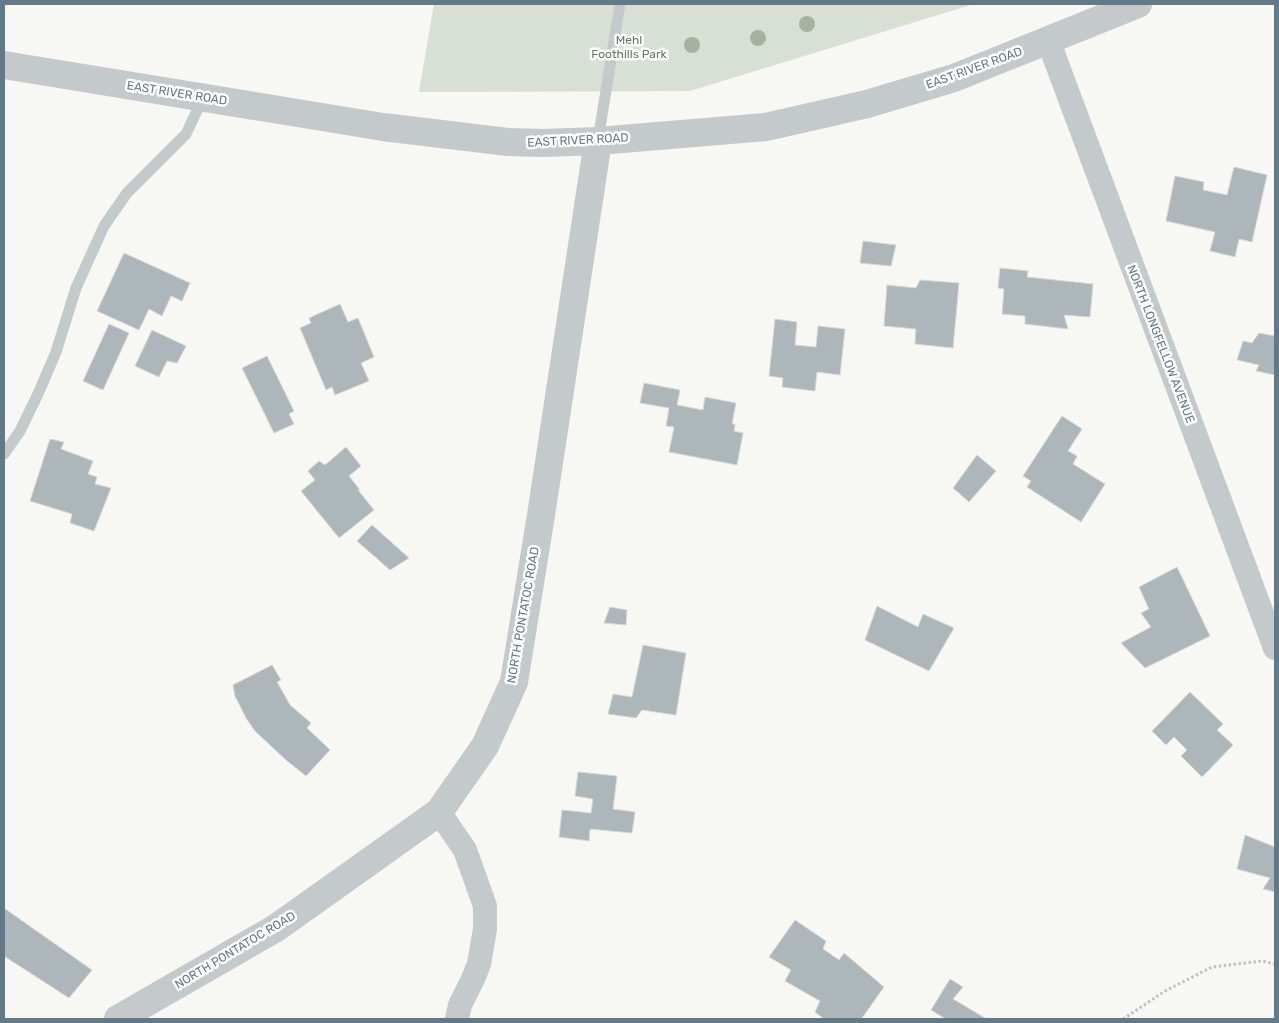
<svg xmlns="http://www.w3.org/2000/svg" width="1279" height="1023" viewBox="0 0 1279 1023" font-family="Rubik,sans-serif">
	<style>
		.green { fill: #d8dfd4 }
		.building { fill: #acb6bb; stroke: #d8d8d6 }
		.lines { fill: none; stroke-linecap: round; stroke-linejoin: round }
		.path { stroke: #bfc2c4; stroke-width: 3; stroke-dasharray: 2.5 2.5; stroke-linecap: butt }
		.service { stroke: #c4c9cc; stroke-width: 11 }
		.minor { stroke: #c4c9cc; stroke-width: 24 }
		.tertiary { stroke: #c4c9cc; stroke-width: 28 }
		.tree { fill: #a7b1a1 }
		.labels { text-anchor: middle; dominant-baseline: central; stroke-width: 5; stroke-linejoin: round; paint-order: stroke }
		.park-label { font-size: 12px; fill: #65785e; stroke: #fff }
		.street-label { font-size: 12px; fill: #637987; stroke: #fff }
	</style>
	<rect width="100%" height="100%" fill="#f7f7f3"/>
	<path class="green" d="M434 4H974L690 91 419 92Z"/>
	<path class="building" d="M1234 167 1267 175 1252 242 1239 239 1235 257 1210 251 1215 232 1166 221 1175 176 1204 182 1203 190 1227 195Z
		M863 241 896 245 891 266 860 263Z
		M124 253 190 283 182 301 171 296 162 316 149 309 139 330 97 311Z
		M1000 268 1028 271 1027 277 1093 284 1090 317 1064 315 1068 329 1025 324V316L1002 314 1004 289 998 288Z
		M920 280 959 283 953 348 915 344 916 329 884 326 887 285 916 288Z
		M340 304 348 322 358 318 374 357 361 363 369 381 335 395 332 387 326 390 300 328 311 323 309 318Z
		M775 319 797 322 795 345 816 347 818 326 845 329 840 375 817 372 815 391 782 387 783 378 769 376Z
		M109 324 129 333 103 390 83 381Z
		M152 330 186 346 177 363 167 361 159 377 135 366Z
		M1259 333 1275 336V375L1256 371 1259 365 1237 360 1243 341 1252 343Z
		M267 356 294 411 289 414 294 424 274 433 242 368Z
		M644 383 680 390 677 405 703 410 705 397 736 403 732 424H735L734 431 743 433 737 465 669 452 674 427 666 426 669 408 640 403Z
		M1062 416 1082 429 1068 451 1077 456 1073 464 1105 484 1081 522 1027 487 1031 481 1023 476Z
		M50 439 64 442 61 449 93 461 88 474 97 477 95 484 111 488 94 531 70 523 72 514 30 501Z
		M346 447 361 466 349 476 360 490H358L374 510 339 538 301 491 315 480 308 471 319 461 325 465Z
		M977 455 996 471 969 502 953 488Z
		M372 525 409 558 390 570 357 541Z
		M1177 567 1210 636 1145 668 1121 643 1151 627 1141 613 1149 609 1139 587Z
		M877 606 918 627 923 614 954 628 929 671 865 640Z
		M610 607 627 610 626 625 604 623Z
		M643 645 686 653 676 715 642 710 636 718 608 714 613 694 632 697Z
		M272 665 281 680 277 682 290 705 311 723 307 728 330 750 306 776 286 760 255 731 246 718 235 696 233 685Z
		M1190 692 1223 724 1217 730 1233 745 1202 777 1181 756 1187 750 1174 737 1166 745 1152 731Z
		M578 772 617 776 613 809 635 812 632 833 590 829 589 841 559 837 562 810 591 813 593 799 575 796Z
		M1245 835 1275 847V892L1263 889 1270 878 1237 869Z
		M4 908 92 970 69 998 4 956Z
		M795 920 826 941 823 949 839 960 844 953 884 987 862 1018 863 1019H824L815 1012 820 1001 785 981 791 970 769 957Z
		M950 979 963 987 953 999 985 1018 984 1019H946L931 1010Z"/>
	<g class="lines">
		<path class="path" d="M1123 1019 1165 991 1212 967 1262 961 1275 964"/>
		<path class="service" d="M598 140 620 4
			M4 454 20 431 38 394 56 352 76 288 104 226 127 193 186 134 203 98"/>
		<path class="minor" d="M1048 40 1275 648
			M439 812 465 850 485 906V929L479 964 473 979 460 1005 457 1019"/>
		<path class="tertiary" d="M4 65 383 127 508 142 543 143 598 141 766 127 867 104 954 78 1138 4
			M118 1019 276 928 439 812 485 746 514 682 541 515 598 141"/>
	</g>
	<g class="tree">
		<circle cx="807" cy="24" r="8"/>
		<circle cx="758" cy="38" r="8"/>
		<circle cx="692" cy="45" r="8"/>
	</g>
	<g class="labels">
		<g class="park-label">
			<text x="629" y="40">Mehl<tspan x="629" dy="14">Foothills Park</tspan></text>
		</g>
		<g class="street-label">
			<text transform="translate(974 68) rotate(-20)">EAST RIVER ROAD</text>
			<text transform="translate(177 93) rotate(9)">EAST RIVER ROAD</text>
			<text transform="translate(578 140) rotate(-3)">EAST RIVER ROAD</text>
			<text transform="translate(1161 344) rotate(69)">NORTH LONGFELLOW AVENUE</text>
			<text transform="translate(523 615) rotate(-80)">NORTH PONTATOC ROAD</text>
			<text transform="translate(235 950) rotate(-31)">NORTH PONTATOC ROAD</text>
		</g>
	</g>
	<rect width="1279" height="1023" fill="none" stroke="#637987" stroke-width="10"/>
</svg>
